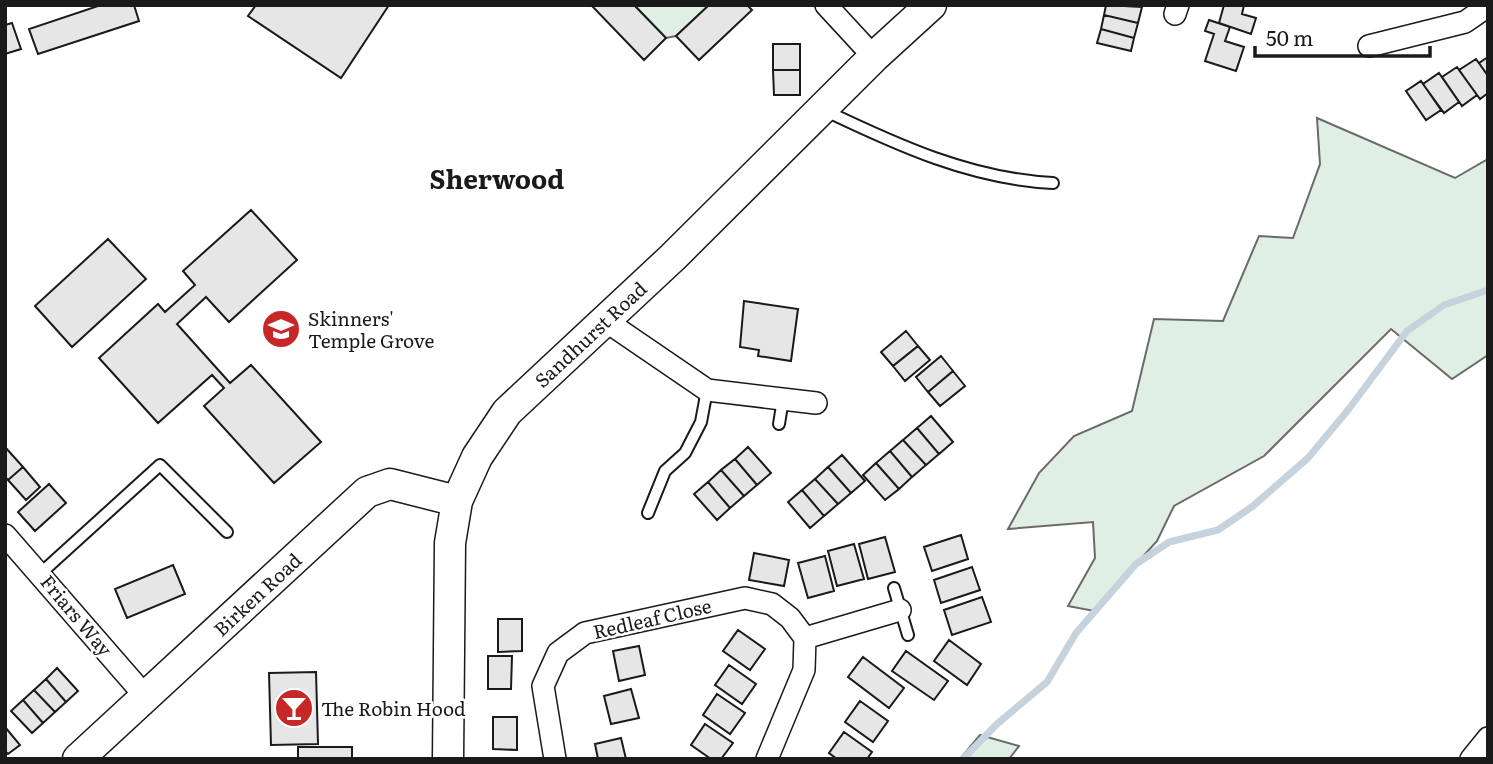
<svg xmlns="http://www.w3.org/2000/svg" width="1493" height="764" viewBox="0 0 1493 764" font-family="Literata,serif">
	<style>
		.green { fill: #e0efe3; stroke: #6a6a6a; stroke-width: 2 }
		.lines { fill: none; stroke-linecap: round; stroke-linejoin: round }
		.stream { stroke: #c6d2dc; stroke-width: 7 }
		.building { fill: #e6e6e6; stroke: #1a1a1a; stroke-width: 2 }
		.lane-casing { stroke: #1a1a1a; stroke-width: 14 }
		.street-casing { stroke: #1a1a1a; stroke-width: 24 }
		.secondary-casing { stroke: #1a1a1a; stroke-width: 33 }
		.lane { stroke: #fff; stroke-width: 10 }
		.street { stroke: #fff; stroke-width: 21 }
		.secondary { stroke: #fff; stroke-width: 30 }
		.labels { text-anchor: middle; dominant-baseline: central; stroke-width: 5; stroke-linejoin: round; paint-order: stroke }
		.poi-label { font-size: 19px; fill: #1a1a1a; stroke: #fff; text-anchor: start }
		.street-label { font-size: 19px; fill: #1a1a1a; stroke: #fff }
		.district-label { font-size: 26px; font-weight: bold; fill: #1a1a1a; stroke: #fff }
	</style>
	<rect width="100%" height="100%" fill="#fff"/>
	<path class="green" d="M634 5H709L676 36 666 38Z
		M1317 118 1455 178 1488 159V355L1452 379 1391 329 1264 456 1174 506 1157 541 1094 611 1068 606 1095 558 1093 522 1008 529 1039 473 1074 436 1132 411 1154 319 1223 321 1259 236 1293 238 1320 164Z
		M980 735 1019 746 1009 759H960Z"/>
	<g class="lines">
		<path class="stream" d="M963 759 997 724 1047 682 1076 633 1136 564 1169 542 1218 530 1253 506 1308 458 1348 410 1407 331 1444 305 1488 290"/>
	</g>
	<path class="building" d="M101 5H134L139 21 38 54 29 29Z
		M256 5H389L341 78 248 16Z
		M634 5 666 38 644 60 592 6Z
		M709 5H747L752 10 699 60 676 36Z
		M1106 5 1142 7 1138 23 1104 15Z
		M1224 5H1244L1242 14 1256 18 1251 34 1219 23Z
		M1104 15 1138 23 1134 38 1101 29Z
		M1209 20 1230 27 1225 41 1244 47 1236 71 1205 61 1214 34 1205 31Z
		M12 23 21 49 5 54V25Z
		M1101 29 1134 38 1131 51 1097 43Z
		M773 44H800V70H773Z
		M1488 57V76L1479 63Z
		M1476 59 1488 76V93L1480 99 1459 70Z
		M1457 67 1477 95 1462 106 1442 77Z
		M773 70H800V95H774Z
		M1439 73 1459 102 1444 113 1423 84Z
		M1421 81 1441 110 1426 120 1406 91Z
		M251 210 297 260 229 322 206 297 177 324 230 383 251 365 321 442 274 483 204 406 224 388 212 375 158 423 99 358 158 304 165 312 195 285 183 271Z
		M108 239 146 279 72 347 35 306Z
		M744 301 798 309 791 361 758 356 759 350 740 347Z
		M906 331 918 346 893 366 881 352Z
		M918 346 930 360 905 381 893 366Z
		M941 356 953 371 928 392 916 377Z
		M953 371 965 386 940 406 928 392Z
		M931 416 953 442 939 454 917 428Z
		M917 428 939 454 926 465 903 440Z
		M903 440 926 465 912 477 890 451Z
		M5 447 23 467 8 480 5 477Z
		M748 447 771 473 757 485 735 459Z
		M890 451 912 477 899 489 876 463Z
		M842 455 865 481 851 493 828 467Z
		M735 459 757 485 744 496 721 470Z
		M876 463 899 489 885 500 863 475Z
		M23 467 40 487 26 500 8 480Z
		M828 467 851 493 838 504 815 479Z
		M721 470 744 496 730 508 708 482Z
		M815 479 838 504 824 516 802 490Z
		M708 482 730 508 717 520 694 494Z
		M49 484 66 503 35 531 18 512Z
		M802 490 824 516 810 528 788 502Z
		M961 535 968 559 932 571 924 547Z
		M885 537 895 572 868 579 859 544Z
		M854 544 864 579 837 586 828 551Z
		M754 553 789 560 784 586 749 580Z
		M825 556 834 591 808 598 798 563Z
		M173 565 185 594 127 618 115 589Z
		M972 567 980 590 941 603 934 580Z
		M982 597 991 622 952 635 944 610Z
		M498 619H522V651L498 652Z
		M738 630 765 649 750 670 723 651Z
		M949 640 981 664 967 685 934 661Z
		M639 646 645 675 619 681 613 651Z
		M906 651 948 681 934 700 892 671Z
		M488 656H512L511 689H488Z
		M863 657 904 688 889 708 848 677Z
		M729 665 756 684 742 704 715 685Z
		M57 668 78 691 66 702 46 679Z
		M316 672 318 744 271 745 269 673Z
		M46 679 66 702 55 712 34 690Z
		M631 689 639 718 611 724 604 696Z
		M34 690 55 712 43 723 23 700Z
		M717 694 745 713 730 734 703 715Z
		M23 700 43 723 32 733 11 711Z
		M860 701 888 721 873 742 845 722Z
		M493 717H517V750L493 749Z
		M705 724 733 743 721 759H711L691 745Z
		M5 727 20 745 8 754 5 751Z
		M844 732 872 752 867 759H837L829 753Z
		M621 738 626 759H598L595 744Z
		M298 747H352V759H298Z"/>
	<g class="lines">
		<defs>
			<path id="lane" d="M824 110C897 145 971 179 1053 183
				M779 424 783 399
				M648 513 665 471 685 453 701 422 707 390
				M41 573 160 465 227 532
				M894 588 908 635"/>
			<path id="street" d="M826 5 874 57
				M1175 14 1178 5
				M1369 46 1465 22 1488 6
				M603 319 707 390 816 403
				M5 535 146 697
				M805 638 900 610
				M555 759 543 686 558 653 585 633 745 598 772 604 790 618 805 638 804 670 767 759
				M1471 759 1488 738"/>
			<path id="secondary" d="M78 759 367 492 390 484 457 501
				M448 759 450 543 457 501 477 457 507 412 673 257 874 57 931 5"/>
		</defs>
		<use href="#lane" class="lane-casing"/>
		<use href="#street" class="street-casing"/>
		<use href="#secondary" class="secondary-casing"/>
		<use href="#lane" class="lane"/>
		<use href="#street" class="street"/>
		<use href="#secondary" class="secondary"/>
	</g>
	<defs>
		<symbol id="school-disc" viewBox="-11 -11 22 22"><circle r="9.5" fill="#c62828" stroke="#fff"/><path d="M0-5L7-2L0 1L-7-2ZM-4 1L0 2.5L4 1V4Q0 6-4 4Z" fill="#fff"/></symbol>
		<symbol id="bar-disc" viewBox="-11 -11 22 22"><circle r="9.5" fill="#c62828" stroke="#fff"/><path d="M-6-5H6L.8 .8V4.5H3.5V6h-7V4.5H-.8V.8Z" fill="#fff"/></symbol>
	</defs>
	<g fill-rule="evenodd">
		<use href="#school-disc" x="259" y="307" width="44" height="44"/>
		<use href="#bar-disc" x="272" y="686" width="44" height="44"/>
	</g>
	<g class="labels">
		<g class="poi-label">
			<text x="308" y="318">Skinners'<tspan x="308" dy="22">Temple Grove</tspan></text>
			<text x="321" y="708">The Robin Hood</text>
		</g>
		<g class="street-label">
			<text transform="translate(590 334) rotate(-43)">Sandhurst Road</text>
			<text transform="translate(257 594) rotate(-43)">Birken Road</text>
			<text transform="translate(77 615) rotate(50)">Friars Way</text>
			<text transform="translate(652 618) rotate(-13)">Redleaf Close</text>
		</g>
		<g class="district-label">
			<text x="497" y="177">Sherwood</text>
		</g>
	</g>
	<rect width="1493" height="764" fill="none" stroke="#1a1a1a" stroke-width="14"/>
	<path d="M1255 46v10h175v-10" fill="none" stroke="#1a1a1a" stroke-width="3.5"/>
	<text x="1266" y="46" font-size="21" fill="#1a1a1a" stroke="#ffffff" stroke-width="5" paint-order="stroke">50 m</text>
</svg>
